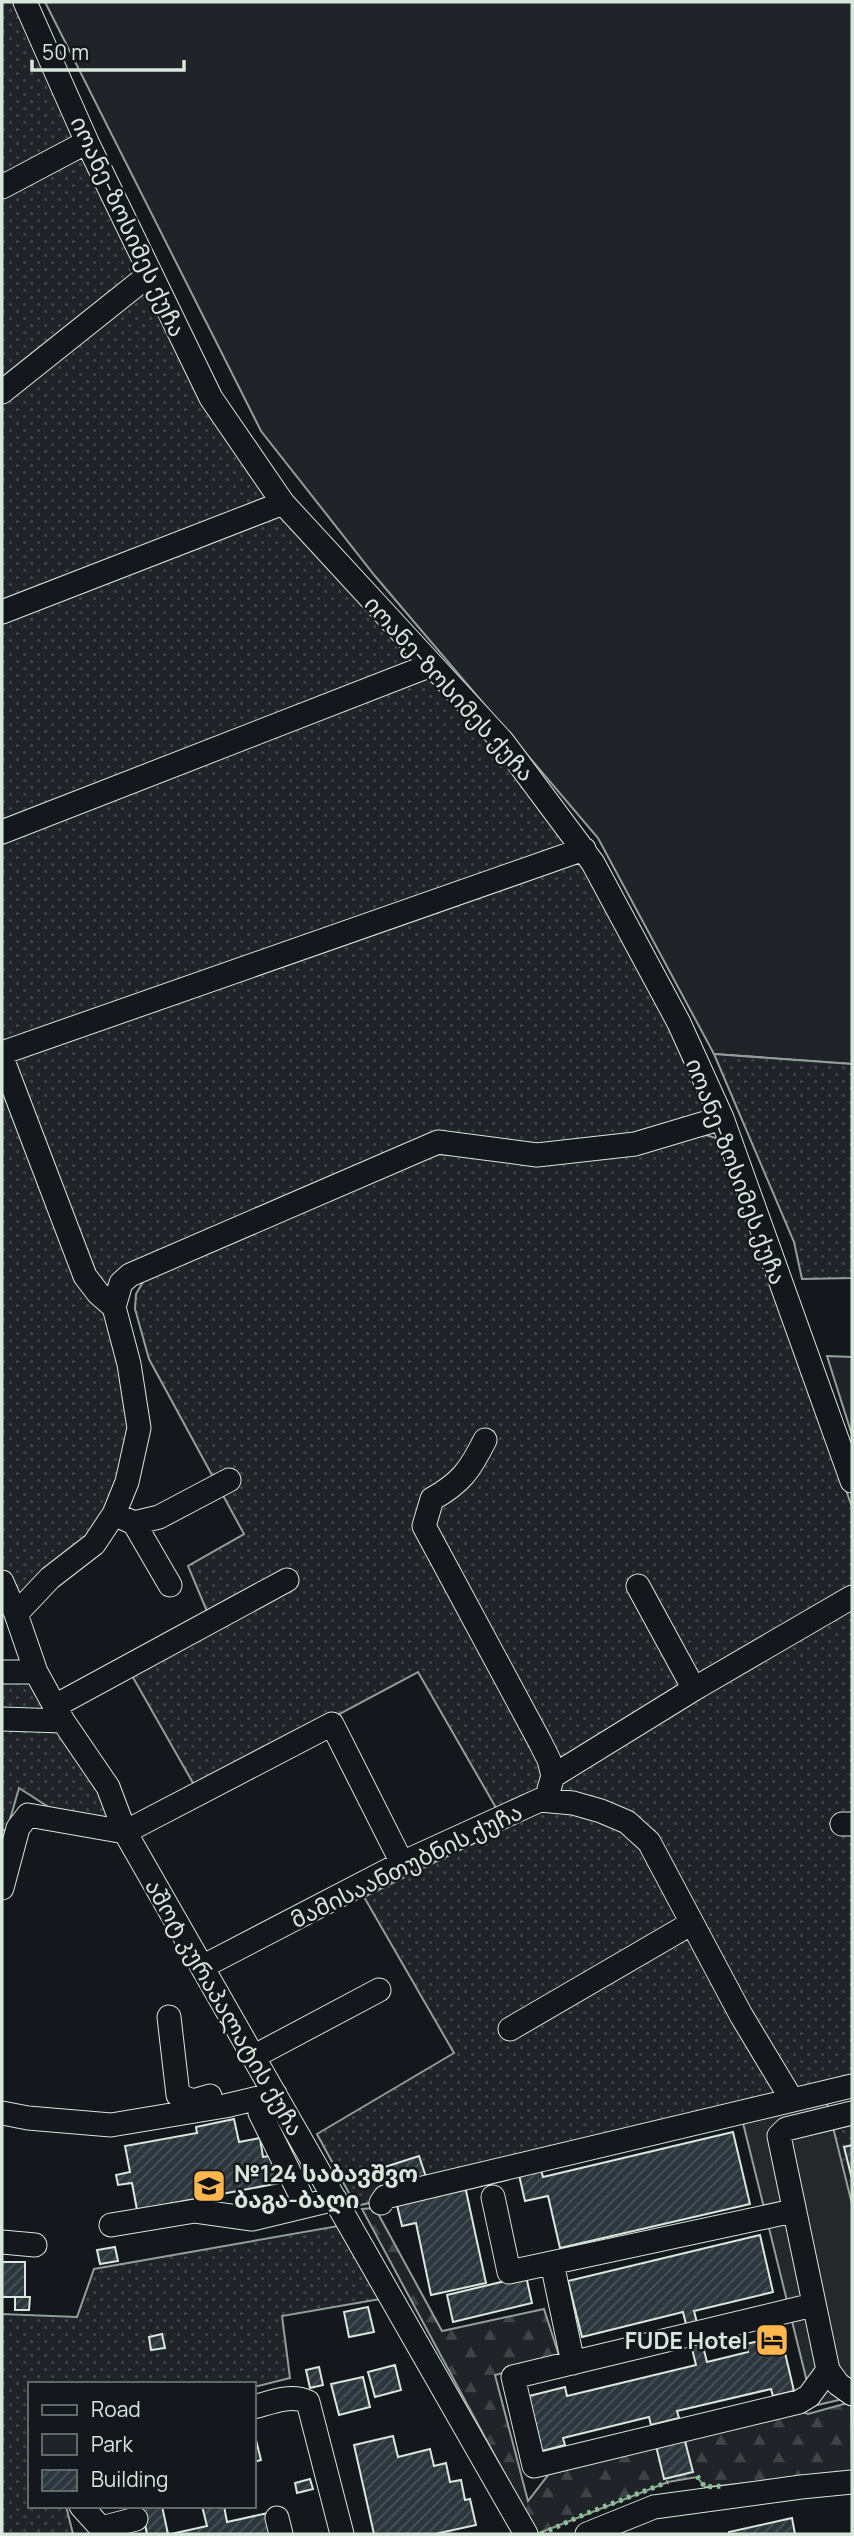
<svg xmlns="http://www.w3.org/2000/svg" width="854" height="2536" viewBox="0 0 854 2536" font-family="Manrope,'Noto Sans Georgian',sans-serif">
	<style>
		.green { fill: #202428; stroke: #939e99; stroke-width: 2 }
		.forest { fill: url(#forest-firs); stroke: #939e99; stroke-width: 2 }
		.garden { fill: url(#garden-dots); stroke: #939e99; stroke-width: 2 }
		.parking { fill: #24282b; stroke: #939e99; stroke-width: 2 }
		.building { fill: url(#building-hatch); stroke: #d8e6dc; stroke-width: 2 }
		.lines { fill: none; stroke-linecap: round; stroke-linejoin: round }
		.minor-casing { stroke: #d8e6dc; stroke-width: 25 }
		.minor { stroke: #14181c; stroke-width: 23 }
		.hedge { stroke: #8ac095; stroke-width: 5; stroke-dasharray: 3.5 5; stroke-linecap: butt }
		.labels { text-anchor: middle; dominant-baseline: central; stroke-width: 5; stroke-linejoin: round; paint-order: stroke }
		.street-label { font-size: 23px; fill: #d8e6dc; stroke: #14181c }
		.poi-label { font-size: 23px; font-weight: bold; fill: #d8e6dc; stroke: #14181c; text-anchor: start }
	</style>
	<defs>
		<pattern id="forest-firs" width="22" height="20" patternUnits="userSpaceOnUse" patternTransform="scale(1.75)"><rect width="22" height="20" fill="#202428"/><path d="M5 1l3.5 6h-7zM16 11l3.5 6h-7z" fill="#404447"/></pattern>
		<pattern id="garden-dots" width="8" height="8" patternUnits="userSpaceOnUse" patternTransform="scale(1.75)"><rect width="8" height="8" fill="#202428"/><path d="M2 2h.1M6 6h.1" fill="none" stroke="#404447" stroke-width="1.8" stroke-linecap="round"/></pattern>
		<pattern id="building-hatch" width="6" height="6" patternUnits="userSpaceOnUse" patternTransform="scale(1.75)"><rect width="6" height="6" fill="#2c363c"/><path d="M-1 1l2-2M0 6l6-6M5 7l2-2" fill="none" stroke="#4a5358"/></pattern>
	</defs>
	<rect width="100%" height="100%" fill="#14181c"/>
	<path class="green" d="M45 2H852V1064L714 1054 598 838 375 576 261 431Z
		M827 1356 852 1357V1435Z"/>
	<path class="forest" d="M375 2208 442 2331 544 2309 560 2359 495 2375 528 2501 549 2474 800 2411 808 2414 851 2402 852 2472 718 2486 705 2487 697 2477 668 2482 537 2534 362 2209Z"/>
	<path class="garden" d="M2 2H25L150 274 283 503 584 849 722 1118 537 1155 438 1142 121 1283 139 1428 114 1514 16 1614 2 1582Z
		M714 1054 852 1064V1278L802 1279 794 1242Z
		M706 1135 722 1140 852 1507V2092L356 2206 317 2134 454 2053 364 1897 507 1827 418 1672 197 1790 131 1674 214 1628 188 1566 244 1534 149 1359 135 1309 136 1294 146 1277 433 1154 455 1155Z
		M2 1672H36L63 1721 2 1719Z
		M2 1726 69 1732 102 1796 110 1820 61 1815 19 1788 7 1830H2Z
		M852 2120V2213L831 2126Z
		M338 2226 386 2298 282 2316 290 2378 254 2387V2384H30V2506H66L73 2534H2V2314L77 2317 94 2269Z"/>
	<path class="parking" d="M827 2103 852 2204V2397L813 2406 743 2123Z"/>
	<path class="building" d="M234 2119 239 2142 260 2138 263 2157 280 2154 285 2182 137 2210 132 2183 118 2185 116 2175 130 2172 125 2146 197 2133 196 2127Z
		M733 2132 750 2204 560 2248 548 2196 525 2201 519 2175 541 2170 543 2177Z
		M852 2145V2179L844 2147Z
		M419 2156 426 2177 392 2188 385 2167Z
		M465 2186 486 2283 431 2295 416 2223 402 2226 396 2201Z
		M760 2235 773 2292 694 2311 707 2362 748 2352 746 2344 781 2336 794 2391 773 2396 771 2389 677 2411 679 2418 651 2425 649 2417 563 2438 565 2445 542 2451 529 2396 565 2387 567 2396 696 2365 683 2312 582 2337 568 2281Z
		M115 2247 118 2261 100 2264 97 2250Z
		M2 2262H25V2297H2Z
		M526 2276 532 2303 453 2322 447 2295Z
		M15 2297H30L29 2310H15Z
		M368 2307 374 2332 349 2337 344 2312Z
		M162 2334 165 2348 151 2350 149 2337Z
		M395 2365 401 2390 375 2397 368 2372Z
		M319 2367 323 2385 310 2388 306 2370Z
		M363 2377 370 2407 339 2415 331 2384Z
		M679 2418 693 2472 664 2479 651 2425Z
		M254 2432 261 2460 254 2462Z
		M393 2436 398 2457 430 2449 434 2466 446 2463 450 2482 461 2480 465 2500 470 2499 476 2525 435 2534H374L354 2445Z
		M310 2479 313 2489 297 2493 295 2483Z
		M141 2506H162L168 2534H147Z
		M202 2506H224L227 2522 268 2513 273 2534H171L207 2526Z
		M792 2518 795 2534H729V2532Z"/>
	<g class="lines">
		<defs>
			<path id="minor" d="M25 2 87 142 211 398 283 503 503 742 593 863 679 1023 722 1118 852 1481
				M2 187 87 142
				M2 392 150 274
				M2 612 283 503
				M2 832 431 665
				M2 1053 584 849
				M2 1058 85 1276 98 1293 114 1307
				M485 1440C470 1470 461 1483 432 1499L424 1526 540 1742 549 1760 553 1776
				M114 1514 134 1523 159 1517 229 1480
				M134 1523 170 1585
				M2 1582 16 1614 36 1672 63 1721 108 1787 125 1832 526 2534
				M638 1586 694 1689
				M16 1614 50 1578 94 1544 114 1514 127 1482 139 1428 129 1364 114 1307 121 1283 130 1275 438 1142 537 1155 635 1144 722 1118
				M2 1672H36
				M55 1706 287 1580
				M2 1719 63 1721
				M549 1789 553 1776 694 1689 852 1597
				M842 1824H852
				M125 1832 332 1724 402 1863
				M2 1888 18 1828 28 1815 125 1832
				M202 1967 402 1863 540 1800 573 1803 601 1811 627 1822 649 1842 741 2015 792 2100
				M169 2017 178 2095 193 2101 210 2096
				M510 2029 692 1923
				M253 2057 379 1990
				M2 2113 28 2118 111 2125 225 2106 275 2094
				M260 2113 306 2206
				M852 2113 786 2129 779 2136 828 2370 838 2384 852 2394
				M493 2197 509 2272 793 2211
				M381 2203 385 2197 852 2086
				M111 2225 195 2211 252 2219 335 2199
				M2 2242 35 2245
				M552 2263 573 2363
				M813 2305 513 2377 534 2466 799 2402 809 2396 828 2370
				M254 2407C272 2402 290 2394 308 2402L342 2534
				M81 2506 101 2528 103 2534
				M277 2518 281 2534
				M101 2528 136 2519
				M587 2534 654 2507 801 2487 852 2482"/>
		</defs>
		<use href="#minor" class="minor-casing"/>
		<use href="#minor" class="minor"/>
		<path class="hedge" d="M697 2476 705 2487 723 2486
			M541 2534 585 2514 668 2482"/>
	</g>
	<defs>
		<symbol id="school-square" viewBox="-11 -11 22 22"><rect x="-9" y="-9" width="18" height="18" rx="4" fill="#ffb74d" stroke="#14181c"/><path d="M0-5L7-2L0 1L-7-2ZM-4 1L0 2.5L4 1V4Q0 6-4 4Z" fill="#111"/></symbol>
		<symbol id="hotel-square" viewBox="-11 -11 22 22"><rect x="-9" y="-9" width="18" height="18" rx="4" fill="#ffb74d" stroke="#14181c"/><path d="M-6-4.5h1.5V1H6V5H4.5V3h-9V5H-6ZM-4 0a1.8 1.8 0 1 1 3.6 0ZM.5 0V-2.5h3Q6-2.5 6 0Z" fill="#111"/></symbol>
	</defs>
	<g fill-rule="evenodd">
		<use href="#school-square" x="190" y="2167" width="38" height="38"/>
		<use href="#hotel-square" x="753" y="2321" width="38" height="38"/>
	</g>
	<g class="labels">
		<g class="street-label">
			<text transform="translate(129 226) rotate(65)">იოანე-ზოსიმეს ქუჩა</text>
			<text transform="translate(450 688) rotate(48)">იოანე-ზოსიმეს ქუჩა</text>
			<text transform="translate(737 1171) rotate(69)">იოანე-ზოსიმეს ქუჩა</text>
			<text transform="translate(406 1865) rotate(-26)">მამისაანთუბნის ქუჩა</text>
			<text transform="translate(225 2007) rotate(60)">აშოტ კურაპალატის ქუჩა</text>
		</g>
		<g class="poi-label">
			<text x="234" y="2173">№124 საბავშვო<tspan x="234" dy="26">ბაგა-ბაღი</tspan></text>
			<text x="748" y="2340" text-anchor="end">FUDE Hotel</text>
		</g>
	</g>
	<rect width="854" height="2536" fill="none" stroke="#d8e6dc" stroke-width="7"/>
	<rect x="28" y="2382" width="228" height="126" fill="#14181c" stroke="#626a69" stroke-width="2"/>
	<rect x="42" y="2405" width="35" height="10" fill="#14181c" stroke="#626a69" stroke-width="2"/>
	<text x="91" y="2417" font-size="21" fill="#d8e6dc">Road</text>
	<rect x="42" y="2434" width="35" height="21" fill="#202428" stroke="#626a69" stroke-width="2"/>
	<text x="91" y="2452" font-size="21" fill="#d8e6dc">Park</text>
	<rect x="42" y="2470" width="35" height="21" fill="url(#building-hatch)" stroke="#626a69" stroke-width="2"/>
	<text x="91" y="2487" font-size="21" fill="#d8e6dc">Building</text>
	<path d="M32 60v10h152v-10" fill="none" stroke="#d8e6dc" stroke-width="3.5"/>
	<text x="42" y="60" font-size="21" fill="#d8e6dc" stroke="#14181c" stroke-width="5" paint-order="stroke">50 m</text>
</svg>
